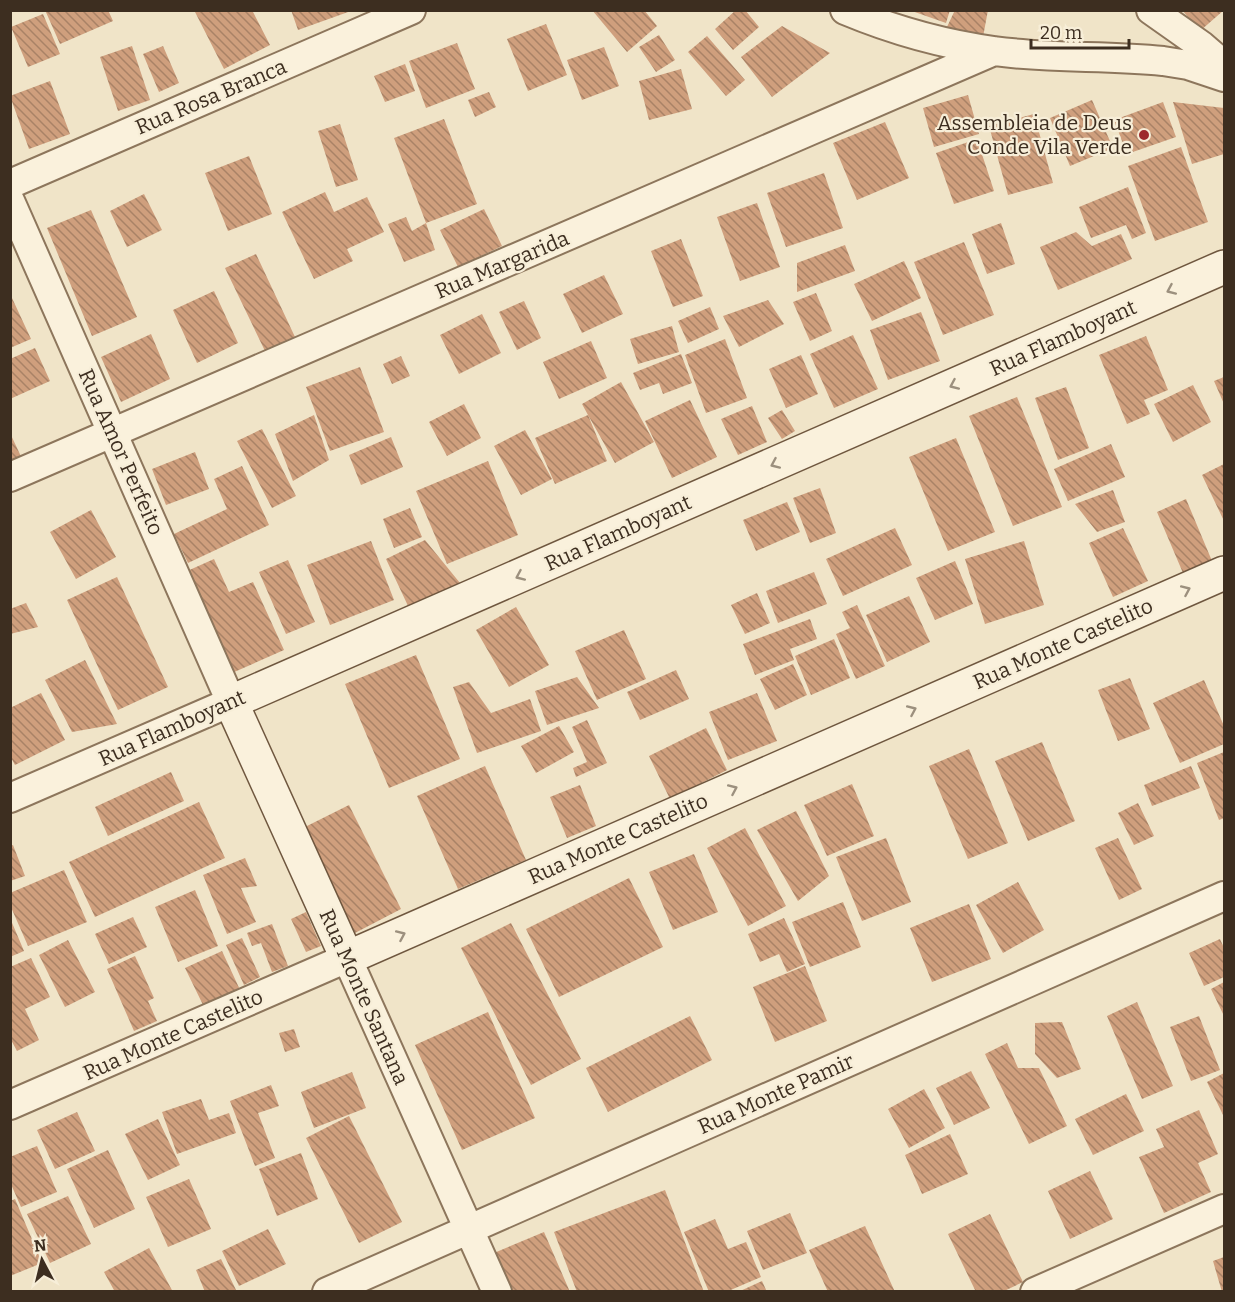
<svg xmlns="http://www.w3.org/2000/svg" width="1235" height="1302" viewBox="0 0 1235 1302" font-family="Bitter,serif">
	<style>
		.building { fill: url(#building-back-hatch) }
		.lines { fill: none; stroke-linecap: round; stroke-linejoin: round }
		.street-casing { stroke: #8d765c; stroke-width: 32 }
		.secondary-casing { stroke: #6f573f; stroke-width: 36 }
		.street { stroke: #faf1dc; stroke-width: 28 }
		.secondary { stroke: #faf1dc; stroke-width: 33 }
		.oneway { stroke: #9c907e }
		.poi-dot { fill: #9e2a2b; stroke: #f7eed8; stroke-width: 2 }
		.labels { text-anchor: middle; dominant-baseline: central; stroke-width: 4.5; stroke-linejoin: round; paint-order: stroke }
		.street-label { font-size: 21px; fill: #3d2e20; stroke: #f7eed8 }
		.poi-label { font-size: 21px; fill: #3d2e20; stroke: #f7eed8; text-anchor: end }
	</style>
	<defs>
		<pattern id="building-back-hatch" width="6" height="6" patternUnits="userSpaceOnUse" patternTransform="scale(1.5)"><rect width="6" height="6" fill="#cf9f7d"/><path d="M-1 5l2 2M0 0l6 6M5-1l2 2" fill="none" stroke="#a98266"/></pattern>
	</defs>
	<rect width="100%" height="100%" fill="#f0e4c8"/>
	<path class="building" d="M45 10H108L113 21 60 44Z
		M194 10H252L270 45 224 69Z
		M291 10H351V11L298 30Z
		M592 10H644L657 26 627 52Z
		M736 10H745L759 27 733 50 715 29Z
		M909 10H950L946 23Z
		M955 10H988L983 37 946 29Z
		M1182 10H1224L1200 31Z
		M43 14 60 54 28 67 11 27Z
		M546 24 567 75 528 91 507 39Z
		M782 26 830 53 772 97 741 57Z
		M659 35 675 60 656 72 639 47Z
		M707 36 745 80 726 96 688 52Z
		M457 43 475 89 426 108 409 61Z
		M132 46 150 100 118 111 100 57Z
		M163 46 179 83 159 92 143 54Z
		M604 47 619 86 582 100 567 60Z
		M405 64 415 91 385 102 374 76Z
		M681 69 692 109 649 120 639 81Z
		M50 81 70 134 29 149 10 96Z
		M489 92 496 107 475 117 468 100Z
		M968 95 979 134 934 147 923 108Z
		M1092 100 1113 148 1070 166 1050 118Z
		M1163 102 1176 137 1127 154 1114 120Z
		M1173 102 1224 108V154L1192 164Z
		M1034 114 1053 183 1008 195 989 126Z
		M444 119 477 204 426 223 394 138Z
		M885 122 909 178 857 200 833 143Z
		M340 124 358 180 336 187 318 131Z
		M977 139 994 191 954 204 936 153Z
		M1181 147 1208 222 1155 241 1128 166Z
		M249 156 272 214 228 231 205 173Z
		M824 173 843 228 786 247 767 193Z
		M1128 187 1146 233 1132 239 1126 225 1091 238 1079 207Z
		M325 192 334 212 367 197 384 232 347 249 353 261 314 279 282 212Z
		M144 194 162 230 127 247 110 211Z
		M757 203 780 267 740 281 717 217Z
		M484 209 502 246 458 267 440 230Z
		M91 210 137 317 92 336 47 228Z
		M406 217 412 231 426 223 435 250 404 262 388 224Z
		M1001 223 1015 264 987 274 972 234Z
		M1076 232 1092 246 1121 234 1132 259 1058 290 1040 247Z
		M681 239 703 296 673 307 651 251Z
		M964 242 994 315 943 335 914 262Z
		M845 245 855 271 797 292V263Z
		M256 254 295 337 265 351 225 268Z
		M904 261 921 298 872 321 854 284Z
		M604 275 623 314 582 333 563 294Z
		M214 291 238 343 197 363 173 310Z
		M816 293 832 331 810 341 793 302Z
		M12 298 31 339 10 348V299Z
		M768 300 784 324 739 347 723 316Z
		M524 301 541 338 517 350 499 312Z
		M710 307 719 329 688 343 678 321Z
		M921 312 940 361 888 380 870 330Z
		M482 314 501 353 459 374 440 335Z
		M672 326 679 352 638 364 630 339Z
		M151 334 170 379 121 402 101 357Z
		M853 335 878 389 834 408 810 354Z
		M1146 336 1168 390 1144 400 1150 414 1127 424 1099 355Z
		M725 339 747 398 706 413 685 355Z
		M591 341 607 378 559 399 543 362Z
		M35 348 50 381 10 399V359Z
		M681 354 692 383 663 394 659 383 640 390 633 373Z
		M801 355 818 394 786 408 769 369Z
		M401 356 410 376 392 384 383 364Z
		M360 367 384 432 330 451 306 387Z
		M1224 377V404L1214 381Z
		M621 382 654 442 615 463 588 415 607 461 555 484 535 438 588 415 582 404Z
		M1193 385 1211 422 1173 442 1154 404Z
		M1066 387 1089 448 1058 460 1035 398Z
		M1017 397 1062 507 1013 526 969 416Z
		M690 400 717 457 672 478 645 421Z
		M464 404 481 438 447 456 429 422Z
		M752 406 767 442 738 455 721 419Z
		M782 410 795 431 782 439 768 418Z
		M314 415 329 460 293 481 275 434Z
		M262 429 296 496 272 508 237 441Z
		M525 430 552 479 521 495 494 446Z
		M10 433 25 465 10 471Z
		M391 437 403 467 361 485 349 455Z
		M956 438 995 532 948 551 909 457Z
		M1111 444 1125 477 1068 501 1054 469Z
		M195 452 209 489 166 505 152 469Z
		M488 461 518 535 447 564 416 491Z
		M1224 464V521L1202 475Z
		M242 466 269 525 188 563 174 534 227 509 214 479Z
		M820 488 836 533 810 543 793 498Z
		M1113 490 1125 522 1097 532 1075 504Z
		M1186 499 1212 561 1183 573 1157 512Z
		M787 502 800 532 756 551 743 520Z
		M410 508 422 537 394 548 383 519Z
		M91 510 116 557 76 579 50 532Z
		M895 528 912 565 843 596 826 559Z
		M1123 528 1148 581 1113 597 1089 543Z
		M425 540 460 583 409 608 386 559Z
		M371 541 394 600 330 625 307 565Z
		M1024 541 1044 605 985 624 965 559Z
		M214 559 229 592 253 582 284 650 232 673 185 572Z
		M288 560 315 622 286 634 259 572Z
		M955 561 973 604 935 620 916 578Z
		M814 572 827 604 778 623 766 591Z
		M117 577 168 687 118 710 67 600Z
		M757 593 770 623 745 634 731 605Z
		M909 596 930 642 887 662 866 615Z
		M26 603 38 627 10 634V609Z
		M857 605 885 666 856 679 836 634 850 628 842 612Z
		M516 607 549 665 509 687 476 630Z
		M810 619 817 639 790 649 794 660 755 675 743 644Z
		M624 630 646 679 597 700 575 651Z
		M834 639 850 678 811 695 795 656Z
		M416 655 460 759 389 788 345 684Z
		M85 660 117 724 72 732 45 680Z
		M793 664 807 695 775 710 760 679Z
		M676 670 689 699 640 720 627 692Z
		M577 677 599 708 547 725 535 691Z
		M1130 678 1150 729 1118 741 1098 690Z
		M1204 680 1224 726V744L1180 763 1153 703Z
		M469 682 491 713 530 699 541 731 477 753 453 687Z
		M41 693 65 740 15 765 10 756V708Z
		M757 693 777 741 728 760 709 712Z
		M587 720 607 763 576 777 573 768 587 762 572 727Z
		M559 726 574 752 536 773 521 746Z
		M706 728 727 770 670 799 649 756Z
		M1042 742 1075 821 1028 841 995 761Z
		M969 749 1008 843 968 859 929 766Z
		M1224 752V818L1219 820 1197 763Z
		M485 766 526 860 458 889 417 796Z
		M1191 766 1200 788 1152 806 1144 785Z
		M171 772 184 801 108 836 95 807Z
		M852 784 874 836 827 856 804 805Z
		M580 785 596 826 567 838 550 797Z
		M199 802 225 858 95 917 69 862Z
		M1138 803 1154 836 1134 845 1118 813Z
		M349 805 401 909 355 933 303 828Z
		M796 811 829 876 798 901 757 830Z
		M745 828 786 906 748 926 707 848Z
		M886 838 911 902 862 921 836 857Z
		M1118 838 1142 889 1119 900 1095 848Z
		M13 845 25 876 10 881V846Z
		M694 854 718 912 673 930 649 872Z
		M245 858 257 886 241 888 256 922 227 934 203 875Z
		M64 870 87 922 28 946 10 905V893Z
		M629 878 663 947 559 997 526 929Z
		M1018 882 1044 930 1003 953 976 905Z
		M195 890 218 946 178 962 155 907Z
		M843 902 861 947 810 967 792 922Z
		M969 904 991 959 932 982 910 928Z
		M306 912 321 946 306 952 291 919Z
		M133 917 147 947 109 964 95 934Z
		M10 918 24 951 10 957Z
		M784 918 805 964 787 972 779 954 760 962 748 934Z
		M511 923 581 1059 531 1085 461 948Z
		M272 924 288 966 272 972 261 943 252 946 247 933Z
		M242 938 260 977 244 985 226 945Z
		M1220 939 1224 948V977L1204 986 1189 953Z
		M68 940 95 992 65 1007 39 955Z
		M222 951 241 992 205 1009 185 968Z
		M135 956 154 998 148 1001 157 1021 134 1031 107 969Z
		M31 958 50 997 25 1009 39 1040 17 1051 10 1038V967Z
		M805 966 827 1021 775 1042 753 987Z
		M1224 982V1016L1211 989Z
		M1137 1002 1173 1086 1142 1099 1107 1016Z
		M488 1012 535 1118 462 1150 415 1045Z
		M690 1016 712 1060 608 1112 586 1068Z
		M1199 1016 1220 1070 1191 1081 1170 1027Z
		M1062 1022 1081 1069 1057 1078 1035 1054V1023Z
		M294 1029 300 1047 285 1052 279 1033Z
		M1007 1043 1018 1068H1039L1067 1126 1029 1144 985 1054Z
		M971 1071 990 1108 954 1125 936 1088Z
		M352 1072 366 1108 314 1128 301 1092Z
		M1224 1073V1117L1207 1082Z
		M271 1085 279 1106 258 1113 275 1158 255 1166 230 1101Z
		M924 1089 945 1128 909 1148 888 1109Z
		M1126 1094 1144 1131 1093 1155 1075 1119Z
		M201 1099 209 1120 229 1113 236 1133 177 1154 162 1112Z
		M1199 1110 1218 1154 1198 1163 1211 1192 1164 1213 1139 1157 1164 1147 1156 1129Z
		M77 1112 95 1151 55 1169 37 1130Z
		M349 1116 402 1222 359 1243 306 1138Z
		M158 1119 180 1165 148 1180 125 1134Z
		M950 1134 968 1174 922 1194 905 1155Z
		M37 1146 57 1192 21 1207 10 1182V1157Z
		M108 1150 135 1209 94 1228 67 1169Z
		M301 1153 318 1199 277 1216 259 1169Z
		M1090 1171 1113 1219 1070 1239 1048 1191Z
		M189 1179 211 1229 168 1247 146 1197Z
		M665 1190 704 1292H577L554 1232Z
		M68 1196 91 1244 50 1263 27 1214Z
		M15 1199 42 1263 10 1276V1201Z
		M790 1213 807 1253 763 1270 747 1231Z
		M990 1214 1023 1282 1002 1292H976L948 1234Z
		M715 1219 728 1249 746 1242 761 1277 726 1292H709L684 1232Z
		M865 1226 895 1292H828L809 1250Z
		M268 1229 286 1264 239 1286 222 1251Z
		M544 1232 570 1292H510L494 1253Z
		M149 1248 173 1292H115L104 1272Z
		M1224 1257V1292H1222L1213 1261Z
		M221 1259 237 1292H205L196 1270Z
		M762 1281 767 1292H738Z"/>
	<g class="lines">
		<defs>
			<path id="street" d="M845 10C893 30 942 44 994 51 1050 59 1107 55 1163 61L1188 65 1224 77
				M1151 10 1202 46 1224 65
				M10 184 411 10
				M10 201 231 702 10 798
				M10 477 994 51
				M10 1105 347 958 497 1292
				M327 1292 1224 896
				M1035 1292 1224 1209"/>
			<path id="secondary" d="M1224 267 231 702 347 958 1224 573"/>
		</defs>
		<use href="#street" class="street-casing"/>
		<use href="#secondary" class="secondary-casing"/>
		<use href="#street" class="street"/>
		<use href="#secondary" class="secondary"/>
	</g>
	<defs><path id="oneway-chevron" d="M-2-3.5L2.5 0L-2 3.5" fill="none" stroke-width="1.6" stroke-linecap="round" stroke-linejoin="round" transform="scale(1.5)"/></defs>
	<g class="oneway">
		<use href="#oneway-chevron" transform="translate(1171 290) rotate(156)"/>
		<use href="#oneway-chevron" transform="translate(954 385) rotate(156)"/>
		<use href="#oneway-chevron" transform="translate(775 464) rotate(156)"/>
		<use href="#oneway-chevron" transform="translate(520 576) rotate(156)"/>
		<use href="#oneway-chevron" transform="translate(1186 590) rotate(-24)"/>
		<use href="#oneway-chevron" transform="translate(912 710) rotate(-24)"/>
		<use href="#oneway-chevron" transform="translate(733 789) rotate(-24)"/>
		<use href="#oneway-chevron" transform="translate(401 935) rotate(-24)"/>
	</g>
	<circle class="poi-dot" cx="1144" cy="135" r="6"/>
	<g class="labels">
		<g class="street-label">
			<text transform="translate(211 97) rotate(-23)">Rua Rosa Branca</text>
			<text transform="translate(502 265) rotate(-23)">Rua Margarida</text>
			<text transform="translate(1063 338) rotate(-24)">Rua Flamboyant</text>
			<text transform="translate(121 452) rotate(66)">Rua Amor Perfeito</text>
			<text transform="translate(618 533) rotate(-24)">Rua Flamboyant</text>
			<text transform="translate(1063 644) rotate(-24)">Rua Monte Castelito</text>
			<text transform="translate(172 728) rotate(-24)">Rua Flamboyant</text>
			<text transform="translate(618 839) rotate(-24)">Rua Monte Castelito</text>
			<text transform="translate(364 997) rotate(66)">Rua Monte Santana</text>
			<text transform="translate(173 1035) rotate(-24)">Rua Monte Castelito</text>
			<text transform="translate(776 1094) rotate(-24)">Rua Monte Pamir</text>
		</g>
		<g class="poi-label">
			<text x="1132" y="123">Assembleia de Deus<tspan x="1132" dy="24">Conde Vila Verde</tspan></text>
		</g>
	</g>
	<rect width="1235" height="1302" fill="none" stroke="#3d2e20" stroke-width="24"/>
	<g transform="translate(42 1260) rotate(353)" stroke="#f7eed8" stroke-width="4.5" paint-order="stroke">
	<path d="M0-4.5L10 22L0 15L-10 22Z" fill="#3d2e20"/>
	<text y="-9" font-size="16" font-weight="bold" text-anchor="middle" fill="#3d2e20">N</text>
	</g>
	<path d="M1031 39v9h98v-9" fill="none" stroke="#3d2e20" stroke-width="3"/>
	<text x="1040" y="39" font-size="18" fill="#3d2e20" stroke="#f7eed8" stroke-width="4.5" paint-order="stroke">20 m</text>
</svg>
